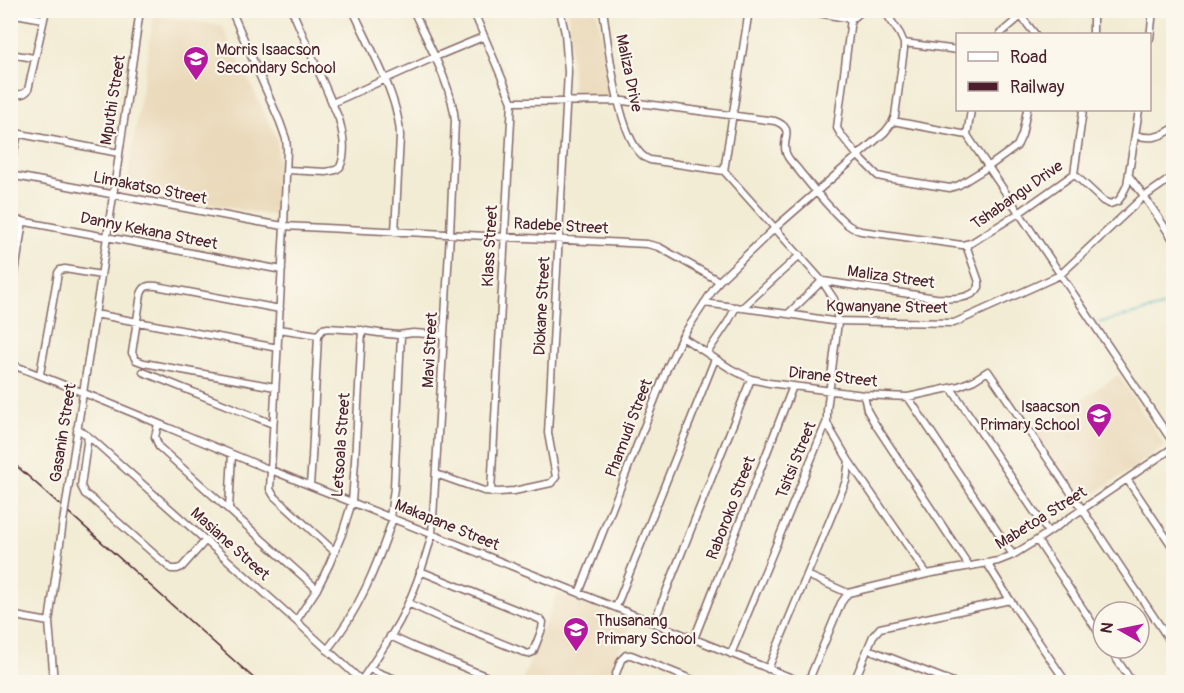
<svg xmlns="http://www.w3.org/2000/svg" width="1184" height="693" viewBox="0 0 1184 693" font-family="Pangolin,sans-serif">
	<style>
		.built { fill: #ead9ba }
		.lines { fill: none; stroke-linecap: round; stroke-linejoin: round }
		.stream { stroke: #41b2ba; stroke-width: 1.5 }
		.minor-casing { stroke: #856766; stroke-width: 9 }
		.minor { stroke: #fff; stroke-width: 6 }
		.rail { stroke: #4a1f2b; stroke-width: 1.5 }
		.minor-bridge-casing { stroke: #856766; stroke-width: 9; stroke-linecap: butt }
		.minor-bridge { stroke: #fff; stroke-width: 6 }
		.labels { text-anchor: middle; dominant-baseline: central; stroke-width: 4.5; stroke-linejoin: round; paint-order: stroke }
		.poi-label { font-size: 16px; fill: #4a1f2b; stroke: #fbf7ec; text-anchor: start }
		.street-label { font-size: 16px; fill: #4a1f2b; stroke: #fbf7ec }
	</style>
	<rect width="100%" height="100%" fill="#fbf7ec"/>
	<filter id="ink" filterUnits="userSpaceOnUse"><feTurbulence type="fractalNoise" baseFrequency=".0167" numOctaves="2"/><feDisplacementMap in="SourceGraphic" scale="12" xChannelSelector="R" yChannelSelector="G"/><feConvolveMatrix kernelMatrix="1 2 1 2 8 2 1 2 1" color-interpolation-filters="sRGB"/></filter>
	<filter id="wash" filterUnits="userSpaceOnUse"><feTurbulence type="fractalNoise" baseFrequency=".008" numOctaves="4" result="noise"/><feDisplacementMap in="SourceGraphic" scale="24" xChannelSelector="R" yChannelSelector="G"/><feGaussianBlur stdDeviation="1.35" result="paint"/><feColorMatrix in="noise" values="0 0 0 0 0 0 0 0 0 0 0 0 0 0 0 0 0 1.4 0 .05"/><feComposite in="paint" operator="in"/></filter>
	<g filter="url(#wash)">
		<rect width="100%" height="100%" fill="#f2ecd4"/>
		<path class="built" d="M568 11H597L612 92 606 97 579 100 573 96Z
			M154 15 222 26 277 138 279 174V217L126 188Z
			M1118 375 1165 446 1082 503 1033 433Z
			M558 593 631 623 606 682H521Z"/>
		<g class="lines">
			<path class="stream" d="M1098 323 1174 304"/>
		</g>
	</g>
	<g filter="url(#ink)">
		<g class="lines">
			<defs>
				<path id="minor" d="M353 10C369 46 400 99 400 137L395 232
					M473 10 512 102 491 492
					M603 10C608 41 618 150 650 160L724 171 822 281 834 299 836 307 838 322 827 410V421L731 654
					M803 10 851 19 864 10
					M1016 10 1035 34
					M1088 10 1093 18V34
					M232 12 280 122 286 139 287 149 284 226 270 489 274 496 335 552
					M10 13 43 19
					M851 19 837 128 841 135 858 156 878 176 887 178 950 188 959 185 988 167 1017 146 1022 135 1027 110
					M1000 34 1028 10
					M1150 38 1153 10
					M904 43 958 50
					M10 54 34 58
					M10 93C17 95 24 96 28 90L46 10
					M512 102 623 101 775 121C796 129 781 139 786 153 788 160 796 166 800 172 815 190 830 210 848 225 852 228 856 230 861 231L962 245 971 243 1019 213 1074 174 1083 110
					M332 103 435 57 483 37
					M893 121 967 135
					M10 132 119 153
					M967 135 1174 444
					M967 135 971 110
					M1136 135C1151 140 1160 137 1174 128
					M10 167 18 134
					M287 170 326 172 336 170 340 167C347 152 343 134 339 119L292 10
					M724 171 749 10
					M1074 174 1103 201 1110 204 1118 201 1121 197 1127 185 1139 110
					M10 175 259 222 284 226 647 244 659 247 719 281
					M1129 176 1144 196 1174 241
					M10 219 282 270
					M823 281 936 298C950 299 972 300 979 287V282L966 245
					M704 303 788 314 832 321 954 323 1060 275 1141 199 1174 176
					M10 305 23 221
					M742 308 800 255
					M95 314 278 348
					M788 314 822 281
					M279 329 318 335 323 329 328 328 358 330 379 333 398 335 413 333 444 335
					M682 337 731 369 751 379 769 383 864 395 908 397 959 386 974 380 988 371 1082 509 1174 647
					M1174 344 1170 350 1174 359
					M707 353 728 322 736 307
					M10 364C98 397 184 435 271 470 448 541 625 611 802 682
					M143 372 273 424
					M40 374 58 273 60 270 65 269 101 275
					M275 387 144 363 136 360 132 353 141 294C144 286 148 285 156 286L280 309
					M951 388 1048 532
					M864 395 867 410 875 424 969 566
					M908 397 1013 555
					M827 422 830 429 849 461 927 574
					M158 424 155 437 159 447 317 589
					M77 428 93 440 296 621 363 682
					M88 436 81 486 85 494 91 498 171 569H177L182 567 206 540
					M436 474 484 491 499 492 514 491 551 483 556 477 548 433 568 72 565 33 560 10
					M1127 479 1174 549
					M310 485 312 458 318 335
					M67 497 107 237 140 10
					M229 509 232 454
					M390 517 394 488 401 335
					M1037 540 1103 639
					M987 563 1010 600 1066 682
					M807 575 848 593 927 574 998 561 1013 555 1037 540 1174 447
					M579 593 668 366 682 337 719 281 775 228 885 132 892 123 895 116 904 49V43L900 34 884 10
					M408 603 449 622 528 654 533 652 542 629 543 622 539 619 420 571
					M616 607 715 359
					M10 615 49 622
					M296 621 317 589 329 565 342 534 352 502 355 461 362 330
					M654 622 751 379
					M390 636 414 647 500 682
					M694 639 793 386
					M1109 648 1132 682
					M868 649 953 682
					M327 650C359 611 377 566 393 518
					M369 669 403 682
					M768 669 846 481 849 461
					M361 681C374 661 388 642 399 622 414 594 424 564 432 534L450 234 455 121C453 88 427 41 413 10
					M54 682 49 622 63 522
					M613 682 621 660 626 655H631L698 682
					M808 682 841 603 848 593
					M854 682 873 636 880 628 1010 600
					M1168 682 1174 679"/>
			</defs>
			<use href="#minor" class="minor-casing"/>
			<use href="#minor" class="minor"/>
			<path class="rail" d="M10 460 258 682"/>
			<defs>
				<path id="minor-bridge" d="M63 522 67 497"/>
			</defs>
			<use href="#minor-bridge" class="minor-bridge-casing"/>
			<use href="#minor-bridge" class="minor-bridge"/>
		</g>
	</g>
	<defs>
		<symbol id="school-pin" viewBox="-11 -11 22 30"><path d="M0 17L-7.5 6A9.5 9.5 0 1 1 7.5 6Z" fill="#b5179e" stroke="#fbf7ec"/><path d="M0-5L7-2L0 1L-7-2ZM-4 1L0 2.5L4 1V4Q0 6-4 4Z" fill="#fff"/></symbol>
	</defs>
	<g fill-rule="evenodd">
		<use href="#school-pin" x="181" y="44" width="30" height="40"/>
		<use href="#school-pin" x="1084" y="401" width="30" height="40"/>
		<use href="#school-pin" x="561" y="615" width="30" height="40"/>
	</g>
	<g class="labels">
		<g class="poi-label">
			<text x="216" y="50">Morris Isaacson<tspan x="216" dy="18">Secondary School</tspan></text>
			<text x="1080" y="407" text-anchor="end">Isaacson<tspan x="1080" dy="18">Primary School</tspan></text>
			<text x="596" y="621">Thusanang<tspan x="596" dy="18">Primary School</tspan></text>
		</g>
		<g class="street-label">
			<text transform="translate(629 73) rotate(78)">Maliza Drive</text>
			<text transform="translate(113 100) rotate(-81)">Mputhi Street</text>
			<text transform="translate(150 188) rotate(11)">Limakatso Street</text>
			<text transform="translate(1017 195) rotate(-35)">Tshabangu Drive</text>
			<text transform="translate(561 226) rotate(3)">Radebe Street</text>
			<text transform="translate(149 231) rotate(11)">Danny Kekana Street</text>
			<text transform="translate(490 246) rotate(-87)">Klass Street</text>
			<text transform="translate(891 277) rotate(8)">Maliza Street</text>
			<text transform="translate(542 306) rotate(-87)">Diokane Street</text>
			<text transform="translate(887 307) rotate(1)">Kgwanyane Street</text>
			<text transform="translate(430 350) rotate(-87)">Mavi Street</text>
			<text transform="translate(833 377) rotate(6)">Dirane Street</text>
			<text transform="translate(629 428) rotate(-69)">Phamudi Street</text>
			<text transform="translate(63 433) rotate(-81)">Gasanin Street</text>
			<text transform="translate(341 445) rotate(-86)">Letsoala Street</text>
			<text transform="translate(796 460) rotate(-68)">Tsitsi Street</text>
			<text transform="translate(731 508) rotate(-69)">Raboroko Street</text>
			<text transform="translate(1041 518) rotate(-32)">Mabetoa Street</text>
			<text transform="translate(447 525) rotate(22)">Makapane Street</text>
			<text transform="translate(230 544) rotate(42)">Masiane Street</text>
		</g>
	</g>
	<rect width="1184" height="693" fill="none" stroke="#fbf7ec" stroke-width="36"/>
	<rect x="956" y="33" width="195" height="78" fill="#fbf7ec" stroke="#b4a19f" stroke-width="1.5"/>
	<rect x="968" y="52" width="30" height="9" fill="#ffffff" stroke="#b4a19f" stroke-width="1.5"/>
	<text x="1010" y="63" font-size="18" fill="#4a1f2b">Road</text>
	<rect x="968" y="82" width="30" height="9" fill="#4a1f2b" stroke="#b4a19f" stroke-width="1.5"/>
	<text x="1010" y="93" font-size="18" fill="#4a1f2b">Railway</text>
	<g transform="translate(1121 630) rotate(279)"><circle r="28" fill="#fbf7ec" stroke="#b4a19f" stroke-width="1.5"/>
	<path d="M0-4.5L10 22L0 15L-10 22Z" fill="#b5179e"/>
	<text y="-9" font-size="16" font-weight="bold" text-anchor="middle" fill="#4a1f2b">N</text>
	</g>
</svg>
